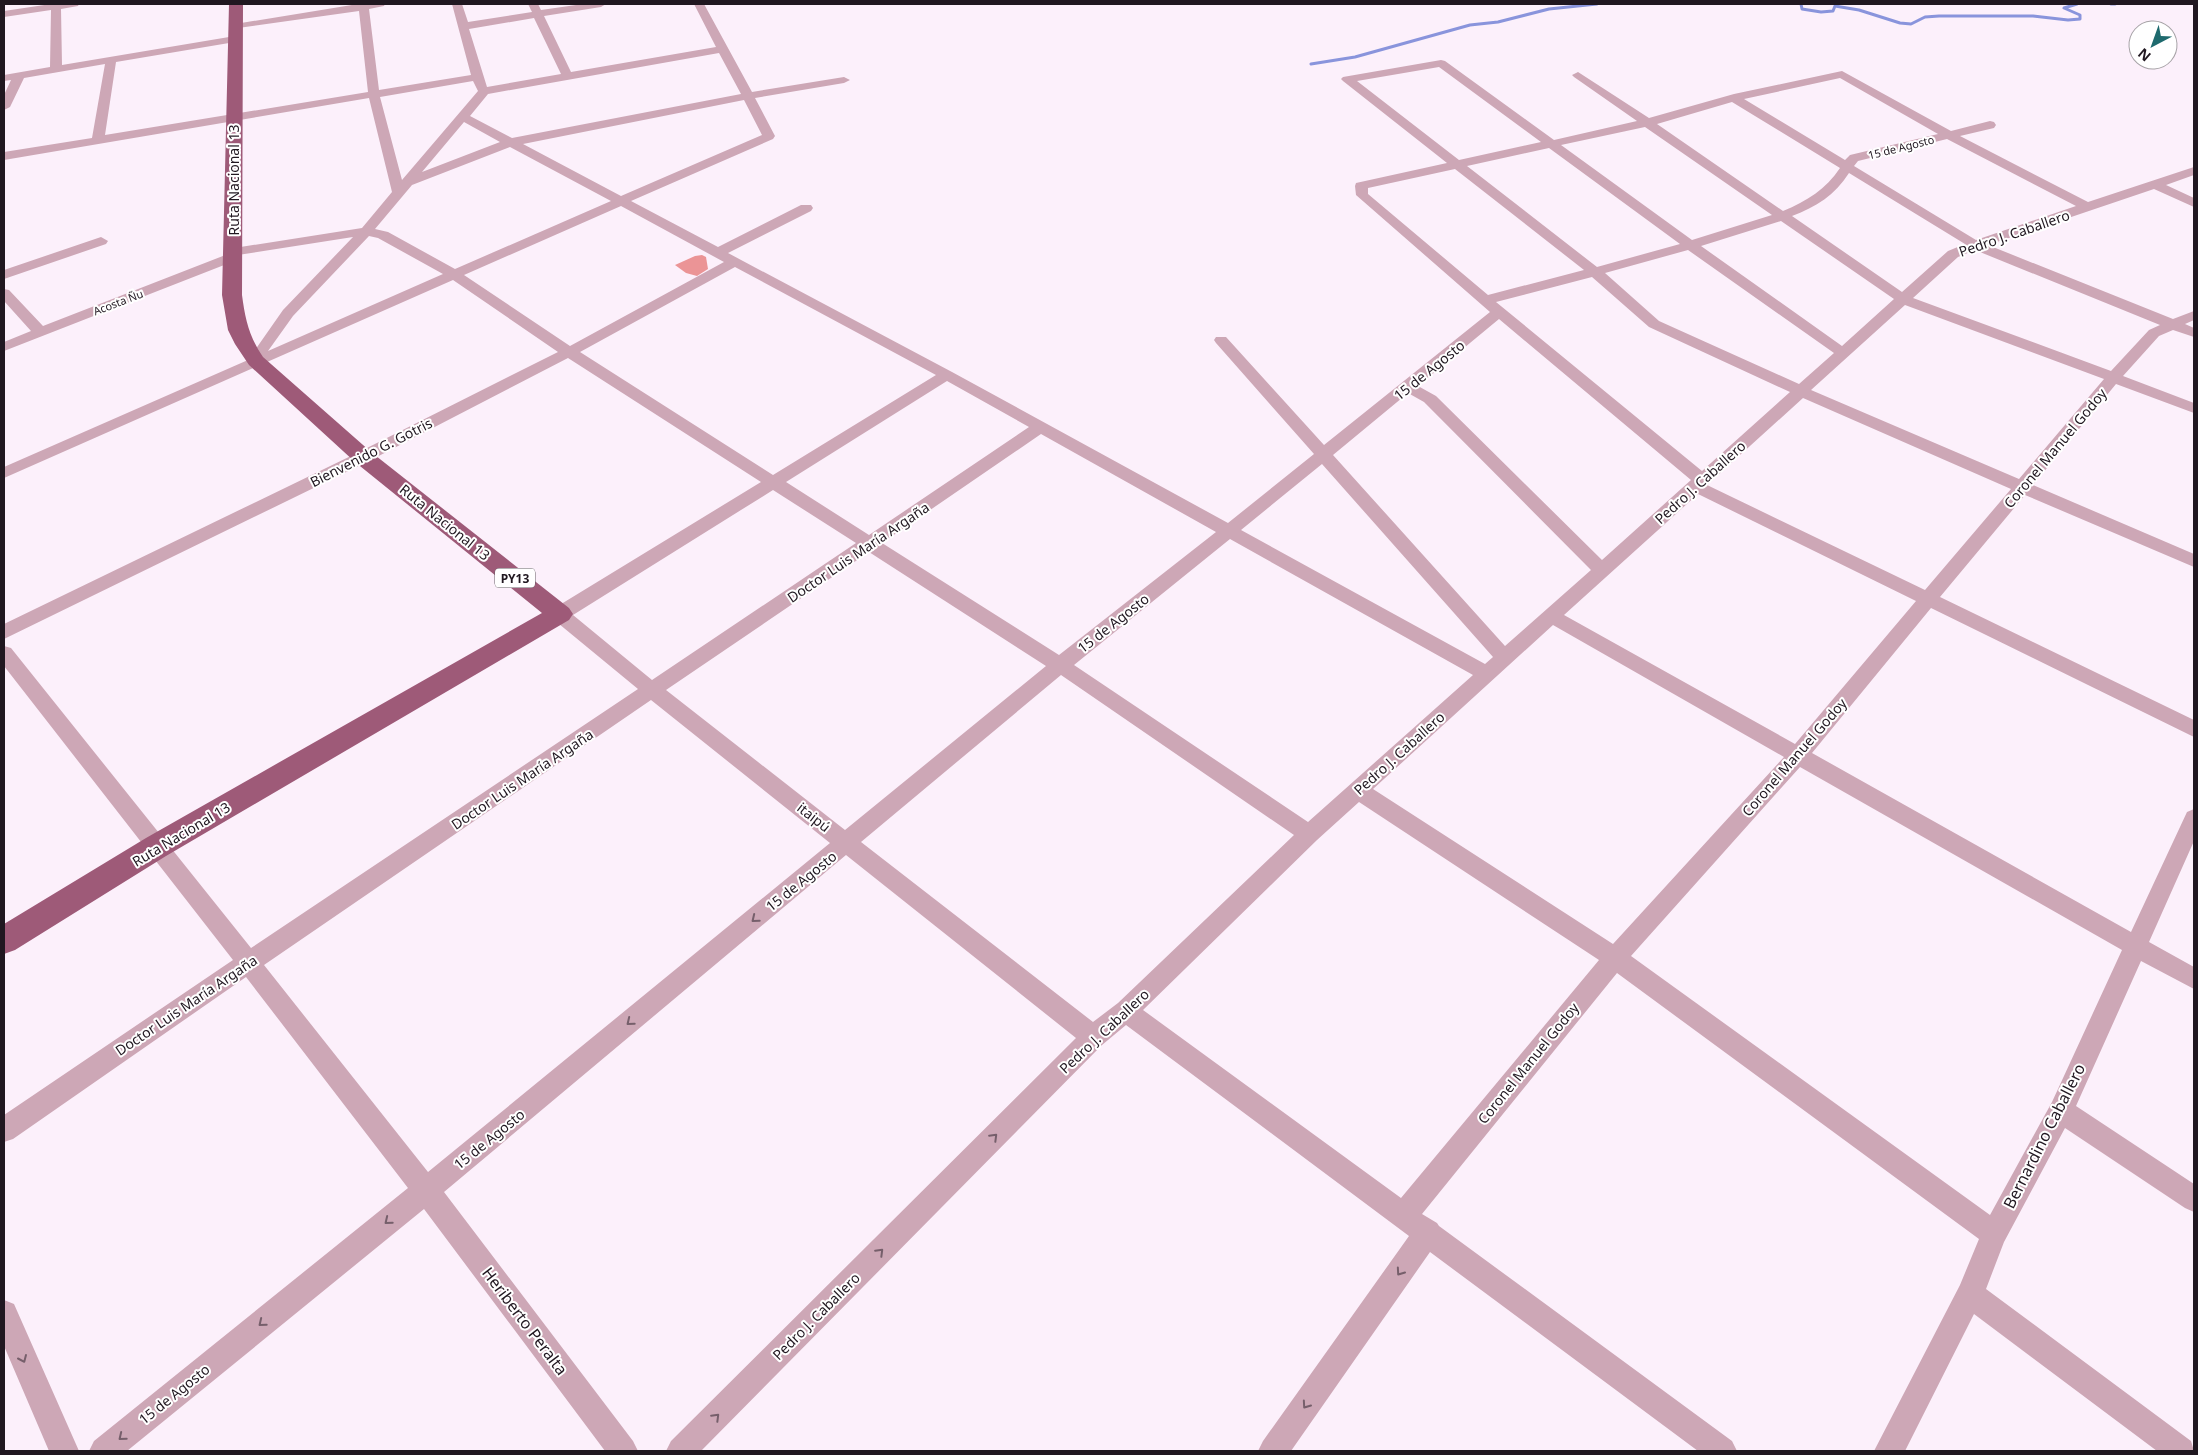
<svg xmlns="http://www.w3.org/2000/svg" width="2198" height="1455" viewBox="0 0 2198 1455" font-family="'Noto Sans',sans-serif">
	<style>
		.forest { fill: #eb9496 }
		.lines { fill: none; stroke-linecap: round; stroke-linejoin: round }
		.stream { stroke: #8994dc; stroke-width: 3 }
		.minor { fill: #cda7b6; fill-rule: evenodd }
		.trunk { fill: #9e5a78; fill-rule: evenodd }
		.oneway { stroke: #765f6b }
		.labels { text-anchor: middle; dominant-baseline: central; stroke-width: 4; stroke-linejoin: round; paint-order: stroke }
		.far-street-label { font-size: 11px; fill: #201720; stroke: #fff }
		.shield { fill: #fff; stroke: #635d63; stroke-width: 1 }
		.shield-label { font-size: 12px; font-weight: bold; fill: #201720 }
		.street-label { font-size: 14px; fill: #201720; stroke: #fff }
		.near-street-label { font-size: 16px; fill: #201720; stroke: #fff }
	</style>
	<rect width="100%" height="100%" fill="#fcf0fb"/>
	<path class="forest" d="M702 255 706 257 708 269 697 276 686 273 675 265 695 256Z"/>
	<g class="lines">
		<path class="stream" d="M1801 4 1802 9 1821 12 1833 11 1835 6 1859 10 1900 23 1911 24 1925 17 1939 16H2033L2068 20 2080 19V15L2064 8 2077 4
			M2111 4H2115
			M1311 64 1355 57 1470 25 1498 22 1549 9 1597 4"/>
		<path class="minor" d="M51 4H79L78 6 61 9 62 65 235 36 240 39 235 42 116 62 105 135 368 92 359 11 231 29 230 27 235 24 358 4H385L384 6 369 9 379 90 471 75 452 4H462L468 22 532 12 528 4H538L541 10 583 4H606L601 7 544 16 571 72 716 47 694 4H704L752 92 844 77 850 80 844 83 755 98 775 136 773 139 631 201 718 247 801 205H811L813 208 811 211 728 253 952 372 1228 523 1314 454 1216 343 1214 340 1216 337H1226L1324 445 1490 312 1356 195 1355 186 1356 183 1447 163 1343 81 1341 79 1343 77 1441 60 1445 61 1554 140 1637 121 1574 77 1572 75 1578 72 1649 118 1734 94 1842 71 1951 131 1990 121 1994 122 1996 125 1994 128 1960 136 2088 202 2194 167V175L2166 185 2194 198V207L2154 189 1988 245 2173 319 2194 311V320L2185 324 2194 328V337L2173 330 2159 336 2123 376 2194 403V413L2116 384 2033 485 2194 554V567L2025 495 1940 597 2194 720V737L1931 608 1812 753 2131 932 2187 812 2194 809V841L2149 942 2194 967V989L2141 961 2076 1106 2194 1184V1212L2185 1208 2065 1128 2004 1242 1986 1289 2191 1441 2194 1451H2157L1974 1314 1905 1451H1874L1960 1285 1979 1239 1617 973 1422 1214 1437 1223 1439 1226 1732 1441 1737 1451H1698L1430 1252 1291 1451H1258L1263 1441 1409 1236 1126 1025 1102 1045 701 1451H666L671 1441 1076 1038 846 855 444 1192 633 1441 638 1451H605L424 1209 127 1451H89L94 1441 408 1188 246 977 13 1139 4 1142V1115L233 960 4 666V646L11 648 251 948 638 689 553 619 551 614 553 609 761 482 568 358 369 461 4 639V624L357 453 558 352 453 280 4 478V467L248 360 283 310 353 237 238 255 237 260 4 351V342L31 331 4 301V289L9 290 43 326 228 254 226 252 228 249 362 228 392 192 369 98 4 160V152L92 138 105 64 24 78 10 107 4 110V95L11 80 4 81V75L50 67 51 10 4 17V11ZM534 18 561 74 487 87 469 29ZM719 53 741 94 512 138 470 116 488 94ZM1439 67 1541 142 1459 160 1357 81ZM1840 78 1938 134 1850 155 1845 160 1744 99ZM473 81 478 91 402 180 380 97ZM744 100 762 135 621 196 523 144ZM1732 102 1840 168C1826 189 1807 201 1783 211L1657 124ZM464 122 500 142 422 172ZM1645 127 1772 215 1692 240 1561 145ZM1947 139 2076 206 1976 240 1854 166 1858 161ZM510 147 611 201 455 269 388 232 375 229 412 185ZM1549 148 1680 244 1597 267 1467 166ZM1455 169 1584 270 1488 295 1368 194V188ZM1849 173 1965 244 1948 251 1902 292 1792 216C1816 207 1835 195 1849 173ZM621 206 724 262 570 346 464 275ZM1781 221 1894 299 1842 346 1701 246ZM369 236 378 238 443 274 268 351 293 316ZM1688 250 1834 353 1799 384 1659 321 1605 273ZM1975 250 2160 325 2149 330 2111 371 1913 298 1958 257ZM735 267 936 375 773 475 580 352ZM1592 277 1649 327 1790 392 1702 471 1496 302ZM1905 305 2104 379 2019 479 1811 390ZM1499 319 1691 480 1602 560 1436 396 1418 386ZM947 381 1029 427 869 535 786 482ZM1408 393 1424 402 1591 570 1505 646 1333 455ZM1803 398 2011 489 1925 590 1707 485ZM1041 434 1216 532 1059 655 882 543ZM1322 464 1493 657 1485 664 1241 530ZM773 490 856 543 652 680 573 615ZM1698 494 1916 601 1795 744 1564 615ZM1230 539 1473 675 1308 822 1074 665ZM869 552 1046 666 845 830 666 690ZM1553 625 1784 757 1613 944 1373 789ZM1061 675 1294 835 1118 1003 1093 1022 861 842ZM651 700 830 843 428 1172 264 965ZM1800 767 2122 950 2052 1102 1990 1215 1631 956ZM1359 802 1599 960 1401 1198 1143 1010 1317 840Z
			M101 237 108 241 106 244 4 279V270Z
			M4 1300 14 1304 79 1451H49L4 1346Z"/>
		<path class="trunk" d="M229 4H243L242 295C245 318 249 337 263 357L371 452 569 608 573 614 569 620 166 856 15 950 4 954V924L146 838 542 613 355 462 249 365 235 344 228 330 222 295Z"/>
	</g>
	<defs><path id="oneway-chevron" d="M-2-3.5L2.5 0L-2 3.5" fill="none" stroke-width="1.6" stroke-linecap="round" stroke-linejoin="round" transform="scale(1.25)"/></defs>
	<g class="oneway">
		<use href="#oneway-chevron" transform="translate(755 919) rotate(141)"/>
		<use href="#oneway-chevron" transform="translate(630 1022) rotate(141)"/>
		<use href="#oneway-chevron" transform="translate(994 1137) rotate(-45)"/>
		<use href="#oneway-chevron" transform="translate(388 1221) rotate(141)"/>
		<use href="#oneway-chevron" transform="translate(880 1252) rotate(-45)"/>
		<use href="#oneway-chevron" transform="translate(1400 1272) rotate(125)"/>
		<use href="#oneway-chevron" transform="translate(262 1323) rotate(141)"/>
		<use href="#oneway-chevron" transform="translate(23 1359) rotate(66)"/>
		<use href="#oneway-chevron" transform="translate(1306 1405) rotate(125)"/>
		<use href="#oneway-chevron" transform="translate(716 1417) rotate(-45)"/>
		<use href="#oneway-chevron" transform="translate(122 1437) rotate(141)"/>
	</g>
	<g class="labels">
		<g class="far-street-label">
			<text transform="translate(1901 147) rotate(-14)">15 de Agosto</text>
			<text transform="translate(118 302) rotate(-21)">Acosta Ñu</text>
		</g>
		<rect class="shield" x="495" y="568.5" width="40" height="19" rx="4"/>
		<g class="shield-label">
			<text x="515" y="578">PY13</text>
		</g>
		<g class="street-label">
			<text transform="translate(233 180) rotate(-90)">Ruta Nacional 13</text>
			<text transform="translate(2014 233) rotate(-19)">Pedro J. Caballero</text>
			<text transform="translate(1429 370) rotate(-39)">15 de Agosto</text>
			<text transform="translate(2055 448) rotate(-50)">Coronel Manuel Godoy</text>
			<text transform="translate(371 452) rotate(-27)">Bienvenido G. Gotris</text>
			<text transform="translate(1700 482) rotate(-42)">Pedro J. Caballero</text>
			<text transform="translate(445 522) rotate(39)">Ruta Nacional 13</text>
			<text transform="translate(858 552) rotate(-34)">Doctor Luis María Argaña</text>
			<text transform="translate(1113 623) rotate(-38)">15 de Agosto</text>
			<text transform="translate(1399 753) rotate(-42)">Pedro J. Caballero</text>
			<text transform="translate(1794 757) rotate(-49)">Coronel Manuel Godoy</text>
			<text transform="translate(522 779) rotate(-34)">Doctor Luis María Argaña</text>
			<text transform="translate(814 817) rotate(38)">itaipú</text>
			<text transform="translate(181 834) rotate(-31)">Ruta Nacional 13</text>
			<text transform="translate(801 881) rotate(-39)">15 de Agosto</text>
			<text transform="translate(186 1005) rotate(-34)">Doctor Luis María Argaña</text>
			<text transform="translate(1104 1031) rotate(-43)">Pedro J. Caballero</text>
			<text transform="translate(1528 1063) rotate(-51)">Coronel Manuel Godoy</text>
			<text transform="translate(489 1139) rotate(-39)">15 de Agosto</text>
			<text transform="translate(816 1316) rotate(-45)">Pedro J. Caballero</text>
			<text transform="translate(174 1394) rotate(-39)">15 de Agosto</text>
		</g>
		<g class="near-street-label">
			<text transform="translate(2044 1136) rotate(-63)">Bernardino Caballero</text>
			<text transform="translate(525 1321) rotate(53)">Heriberto Peralta</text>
		</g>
	</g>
	<rect width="2198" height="1455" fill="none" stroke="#201720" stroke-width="10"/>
	<g transform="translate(2153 45) rotate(221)"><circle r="24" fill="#ffffff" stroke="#a6a2a6"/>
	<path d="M0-4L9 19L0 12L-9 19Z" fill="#1e6a6e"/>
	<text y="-8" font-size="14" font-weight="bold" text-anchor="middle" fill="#201720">N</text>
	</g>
</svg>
